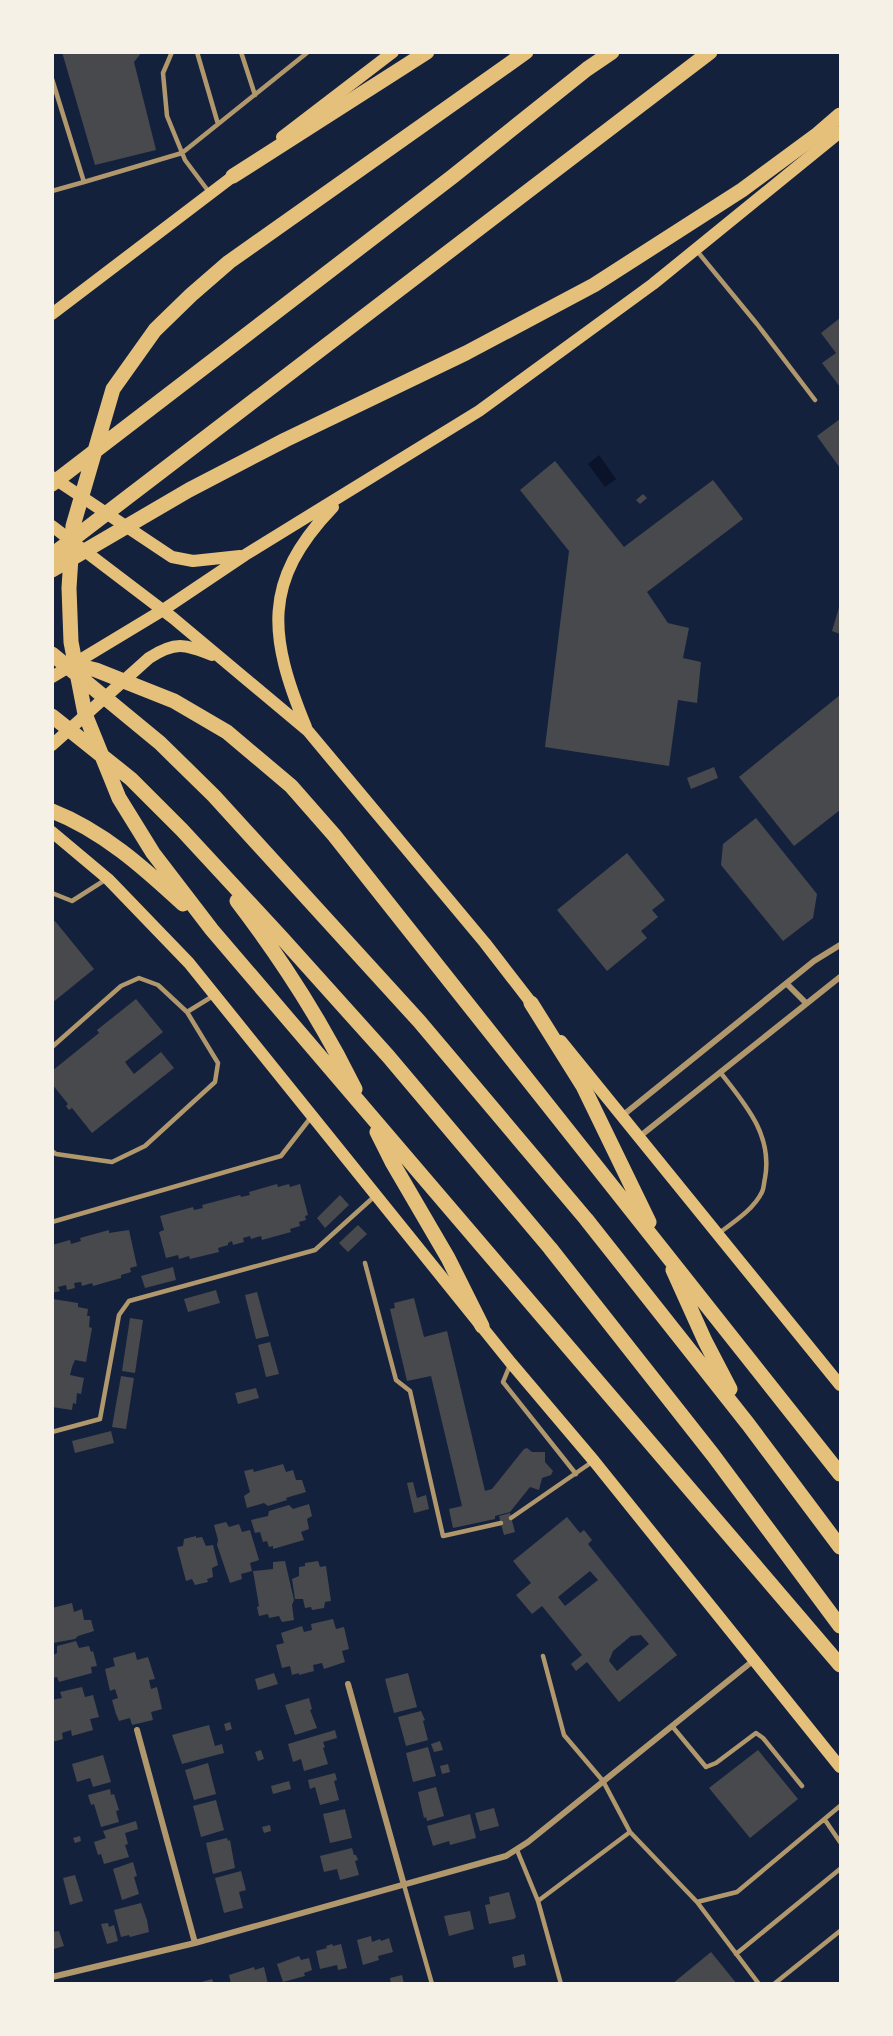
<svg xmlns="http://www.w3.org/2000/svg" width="893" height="2036" viewBox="0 0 893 2036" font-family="Merriweather,serif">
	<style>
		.water { fill: #0b132b }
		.building { fill: #48494c; fill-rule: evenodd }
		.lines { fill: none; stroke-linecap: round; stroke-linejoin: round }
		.service { stroke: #b1986c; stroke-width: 4.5 }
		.minor { stroke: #b1986c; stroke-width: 6 }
		.secondary { stroke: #e5c07b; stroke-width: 12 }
		.motorway { stroke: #e5c07b; stroke-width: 15 }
	</style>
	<rect width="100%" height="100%" fill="#14213d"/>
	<path class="water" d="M599 455 616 479 605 487 588 464Z"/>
	<path class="building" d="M62 52H142L134 62 156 150 95 165Z
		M840 318V387L822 363 836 353 821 333Z
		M840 419V468L817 436Z
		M555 461 624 547 713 480 743 519 647 592 668 623 689 628 683 658 701 662 697 703 678 700 669 766 545 747 569 551 520 490Z
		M643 494 647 498 640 504 636 500Z
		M840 604V634L832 631Z
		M840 695V810L794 846 739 777Z
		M714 767 718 778 691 789 687 778Z
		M756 818 817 894 813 918 783 941 721 865 723 844Z
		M627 853 665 900 652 910 658 917 641 931 647 938 607 971 557 910Z
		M55 921 94 969 52 1003V923Z
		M136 999 163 1032 125 1062 134 1074 161 1052 174 1068 92 1133 72 1108 69 1110 66 1106 68 1104 52 1084V1071L99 1033 97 1030Z
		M277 1184 278 1187 289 1184 290 1187 300 1184 308 1215 305 1216 306 1220 299 1222 300 1226 290 1229 291 1232 262 1240 261 1236 251 1239 250 1236 243 1238 244 1242 233 1245 232 1241 228 1243V1245L218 1248 219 1252 190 1259 189 1256 179 1259 178 1255 166 1258 159 1232 164 1230 160 1216 193 1207 194 1210 203 1208 202 1205 240 1195 241 1197 250 1195 249 1192Z
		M340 1195 349 1205 325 1228 317 1218Z
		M358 1225 367 1234 348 1252 339 1243Z
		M109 1230V1233L129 1230 137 1266 130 1268 131 1272 121 1275V1278L93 1286 92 1283 82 1286 81 1282 74 1283 75 1288 67 1290 66 1285 58 1287 60 1291 52 1293V1245L70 1240 71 1244 81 1241 80 1238Z
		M173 1267 176 1280 145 1288 141 1276Z
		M216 1290 220 1303 188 1312 184 1299Z
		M257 1292 269 1336 256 1339 245 1295Z
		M414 1298 424 1337 447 1331 485 1491 492 1489 524 1449 527 1448 532 1452H545V1462L553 1471 551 1475 542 1478 539 1490 530 1487 510 1512 495 1516V1519L453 1528 449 1509 462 1506 431 1376 407 1381 390 1309 395 1308 394 1303Z
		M53 1299 78 1303V1307L88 1309 87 1316H90L89 1327 92 1328 86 1362 75 1360 72 1367 70 1375 84 1378 81 1394 77 1393 76 1404 73 1403 72 1410 52 1407Z
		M130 1318 143 1320 135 1373 122 1371Z
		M270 1342 279 1374 266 1377 258 1345Z
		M121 1376 134 1378 126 1429 112 1427Z
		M256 1388 259 1398 238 1404 235 1393Z
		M111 1431 114 1443 75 1453 72 1441Z
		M283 1464 286 1472 293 1470 296 1480H302L306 1492 289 1497 286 1498 287 1500 268 1506 264 1503 247 1508 244 1496 250 1492 244 1471 253 1469 254 1472Z
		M413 1482 417 1498 426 1495 429 1509 414 1513 407 1483Z
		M309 1504 312 1516 307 1519 309 1529 301 1532 304 1540 273 1549V1546L269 1547 267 1541 263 1542 260 1532 255 1533 251 1520 268 1516 269 1511 289 1505 293 1509Z
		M510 1513 515 1532 504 1535 499 1516Z
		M567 1517 580 1533 584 1530 592 1540 588 1544 677 1655 619 1702 587 1662 576 1671 571 1664 582 1655 542 1606 532 1614 516 1595 531 1583 513 1561ZM590 1571 598 1580 565 1606 558 1597ZM641 1635 649 1644 617 1671 609 1661 613 1651 631 1636Z
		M226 1522 229 1527 239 1524 242 1532 250 1530 259 1560 250 1563 252 1571 241 1574 242 1579 230 1583 217 1545 218 1540 214 1525Z
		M196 1536V1538L202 1537 206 1546 213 1545 218 1565 212 1568 213 1577 207 1579 208 1582 195 1585 192 1579 186 1581 177 1547 183 1546 184 1539Z
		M285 1561 294 1600 292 1605 294 1620 282 1622 279 1616 269 1618 268 1614 259 1616 257 1607 259 1606 253 1571 273 1569V1562Z
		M318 1561 320 1567 326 1566 331 1601 325 1602 324 1608 312 1610 311 1607 305 1608 303 1599H295L292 1579 299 1576V1567L305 1566V1563Z
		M72 1603 74 1612 82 1609 84 1620H91L94 1631 78 1636 75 1639 53 1643 52 1608Z
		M333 1619 336 1629 344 1627 349 1649 342 1651 345 1662 324 1669 322 1663 313 1665 314 1671 299 1675V1673L292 1675 290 1666 282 1668 276 1645 284 1643 281 1633 302 1626 304 1632 312 1630 311 1624Z
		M76 1641 79 1648 89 1646 91 1652 93 1651 97 1666 91 1667 92 1673 59 1682 57 1677 52 1678V1656L57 1653V1646Z
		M135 1652 137 1660 148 1657 155 1679 149 1680 151 1689 157 1687 162 1709 151 1712 153 1720 132 1725 130 1718 119 1721 116 1714 112 1700 118 1698 115 1689 110 1691 105 1669 115 1666 113 1658Z
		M274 1673 278 1684 258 1690 255 1679Z
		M408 1673 417 1707 394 1713 385 1679Z
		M82 1687 85 1697 93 1695 99 1717 90 1719 93 1730 72 1736 71 1730 62 1733 63 1739 52 1742V1700L62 1698 60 1692Z
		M309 1698 312 1709 310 1710 317 1728 295 1735 285 1705Z
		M421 1711 425 1720 423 1721 428 1740 406 1746 398 1717Z
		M230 1722 232 1729 226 1731 224 1724Z
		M209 1725 215 1746 222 1744 224 1753 182 1764 172 1735Z
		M335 1730 337 1738 323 1742 325 1747 323 1748 328 1764 304 1771 301 1759 293 1762 288 1744Z
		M440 1741 443 1750 434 1752 431 1744Z
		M428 1747 436 1776 413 1782 406 1753Z
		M261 1750 264 1759 258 1761 255 1752Z
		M758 1750 798 1799 750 1838 709 1788Z
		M103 1755 111 1782 93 1787 90 1778 77 1782 72 1764Z
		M208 1763 216 1794 194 1800 185 1770Z
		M448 1764 450 1772 442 1774 440 1766Z
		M335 1773 337 1780 334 1781 339 1800 320 1805 315 1787 310 1789 308 1780Z
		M289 1781 291 1789 273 1794 271 1786Z
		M436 1787 444 1816 427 1821 426 1817 424 1818 418 1792Z
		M110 1789 111 1795 114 1794 119 1810 116 1811 119 1822 101 1827 94 1804 91 1805 88 1795Z
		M216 1800 224 1830 201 1837 193 1806Z
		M494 1808 499 1826 480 1831 475 1813Z
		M345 1809 352 1838 330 1843 323 1814Z
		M470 1814 476 1838 450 1845 449 1841 433 1846 427 1826Z
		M136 1821 138 1829 125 1833 128 1844 125 1845 129 1857 104 1864 101 1854 98 1855 94 1842 106 1838 103 1831Z
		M270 1825 271 1831 264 1833 262 1827Z
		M80 1836 81 1841 75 1843 73 1838Z
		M227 1838 228 1841 230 1840 235 1868 213 1874 206 1843Z
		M352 1848 354 1855H356L358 1860 355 1861 359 1875 340 1880 337 1869 324 1872 320 1856Z
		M133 1862 137 1876 134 1877 139 1894 122 1900 113 1869Z
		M241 1871 246 1890 239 1892 243 1908 224 1913 215 1878Z
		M75 1875 83 1901 70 1905 63 1878Z
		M509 1892 516 1917 514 1919 489 1924 485 1905 490 1904 489 1897Z
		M141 1903 147 1920 149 1932 130 1937 129 1935 121 1937 114 1910Z
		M470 1911 474 1929 449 1936 444 1916Z
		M108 1923 109 1927 114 1925 118 1941 107 1944 101 1924Z
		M59 1931 64 1946 54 1949 52 1932Z
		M371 1936 372 1942 380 1939 381 1941 389 1938 393 1952 378 1956 379 1960 363 1965 357 1940Z
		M332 1944 333 1946 341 1944 347 1968 338 1970 337 1965 320 1969 316 1951 327 1948 326 1946Z
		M711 1952 737 1984H672Z
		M524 1954 526 1965 514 1968 512 1957Z
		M299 1956 301 1960 309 1958 312 1970 304 1973 305 1976 283 1982 277 1964Z
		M254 1967 255 1970 264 1967 268 1984H231L229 1975Z
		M402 1975 404 1984H391L390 1978Z
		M212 1979 214 1984H198V1983Z"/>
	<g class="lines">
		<path class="service" d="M172 52 163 73 167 116 185 160 209 192
			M197 52 218 124
			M241 52 255 95
			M52 79 84 182 182 153 308 52
			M52 191 84 182
			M697 251 757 324 815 400
			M52 893 72 901 105 880
			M187 1012 213 996
			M52 1047 121 986 139 978 158 985 187 1012 218 1063 215 1082 145 1146 112 1162 56 1154 52 1151
			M52 1222 281 1156 312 1116
			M719 1233C734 1222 754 1209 762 1192 764 1188 764 1182 765 1178 773 1135 745 1104 720 1072
			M365 1263 396 1380 410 1391 443 1536 501 1523
			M510 1365 503 1382 576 1474
			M52 1432 100 1419 119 1315 129 1301 315 1250 376 1195
			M511 1518 592 1462
			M672 1726 706 1767 716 1763 756 1733 763 1738 802 1786
			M825 1820 840 1842
			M630 1832 697 1902 737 1892 840 1806
			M517 1850 538 1901 561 1984
			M404 1885 432 1984
			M538 1901 630 1832 603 1781 564 1735 543 1656
			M697 1902 759 1984
			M736 1954 840 1869
			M774 1984 840 1931"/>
		<path class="minor" d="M787 984 806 1003
			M622 1116 814 961 840 945
			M639 1137 840 977
			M348 1684 404 1885
			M137 1730 195 1943
			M52 1977 195 1943 506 1856 528 1842 754 1660"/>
		<path class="secondary" d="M282 137 393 52
			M52 314 240 171
			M52 477 172 557 193 561 240 556
			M52 526 173 618 308 731 485 943 536 1009
			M52 677 163 610 245 555 479 411 653 284 840 132
			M306 727C269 637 261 582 333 507
			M52 745 149 658C175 641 185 644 212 655
			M52 832 108 879 189 963 511 1363 594 1461 840 1767
			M561 1041 840 1385"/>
		<path class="motorway" d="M526 52 229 262 191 295 155 330 113 389 73 526 69 588 71 642 85 714 119 798 153 853 212 930 840 1665
			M233 176 427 52
			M52 484 452 177 587 69 612 52
			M52 555 710 52
			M52 570 189 490 285 440 466 353 594 285 742 190 818 134 840 115
			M52 654 160 743 214 796 419 1021 586 1219 748 1424 840 1547
			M67 663 96 670 174 701 227 732 291 786 334 835 840 1474
			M52 716 131 779 182 830 282 938 388 1056 550 1248 713 1455 840 1626
			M52 811C103 831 144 868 183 904
			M237 901C282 960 322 1022 355 1089
			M531 1003 583 1086 649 1222
			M377 1132 392 1162 448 1258 482 1326
			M673 1270 705 1341 730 1389"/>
	</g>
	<rect width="893" height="2036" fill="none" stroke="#f6f1e7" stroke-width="108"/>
</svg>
